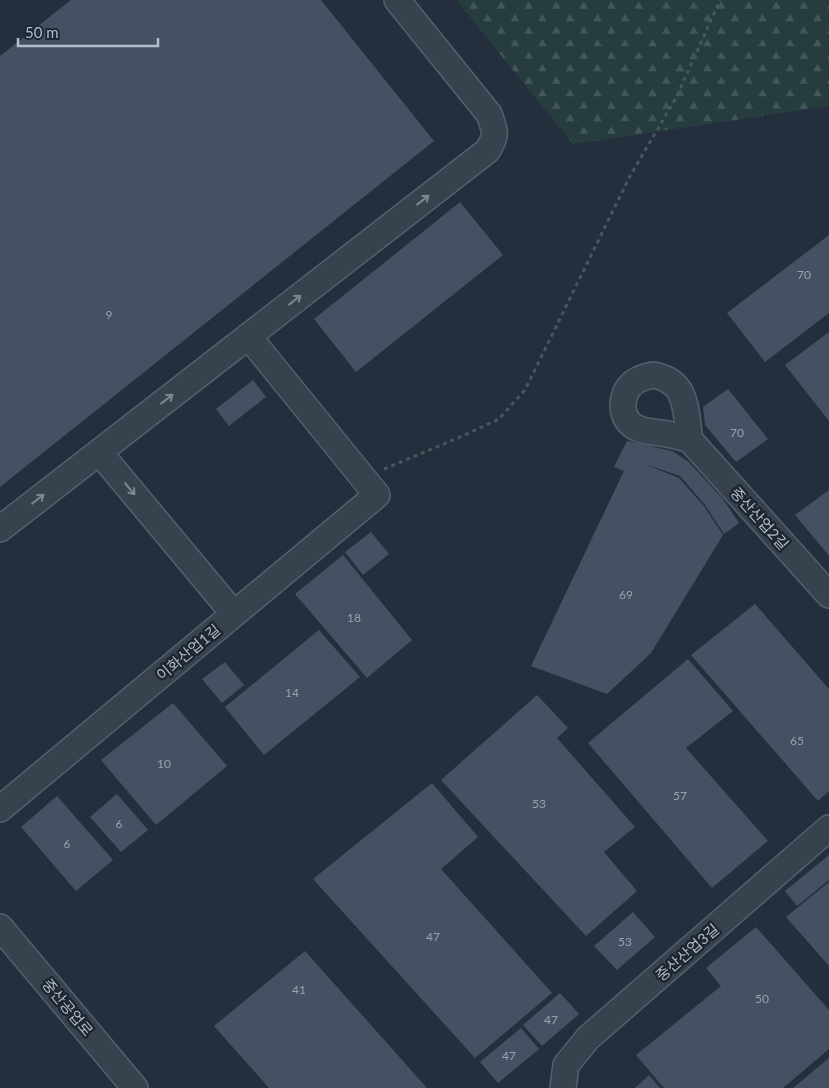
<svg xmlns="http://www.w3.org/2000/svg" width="829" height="1088" viewBox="0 0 829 1088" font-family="Lato,'Noto Sans KR',sans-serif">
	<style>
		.forest { fill: url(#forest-firs) }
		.building { fill: #455162 }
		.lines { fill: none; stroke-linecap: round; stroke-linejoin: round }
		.minor-casing { stroke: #565f6c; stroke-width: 28 }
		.path { stroke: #44595c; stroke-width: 3; stroke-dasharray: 4 4; stroke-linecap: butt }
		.minor { stroke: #38414e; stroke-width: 25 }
		.oneway { stroke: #7c8592 }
		.labels { text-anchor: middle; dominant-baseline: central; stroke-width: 5; stroke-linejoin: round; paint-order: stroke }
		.number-label { font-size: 12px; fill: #98a1af }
		.street-label { font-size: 15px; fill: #b4bcc9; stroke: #1d2633 }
	</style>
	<defs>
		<pattern id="forest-firs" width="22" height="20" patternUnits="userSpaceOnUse" patternTransform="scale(1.25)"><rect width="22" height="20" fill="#263c3f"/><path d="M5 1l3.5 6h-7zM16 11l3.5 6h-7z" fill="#435659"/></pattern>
	</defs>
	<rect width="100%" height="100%" fill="#242f3e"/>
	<path class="forest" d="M456 0H829V106L573 144Z"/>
	<path class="building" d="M71 0H321L434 141 0 487V56Z
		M460 202 503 255 356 372 314 319Z
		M829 235V313L765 362 727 313Z
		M829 332V421L785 365Z
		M253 380 266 397 229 426 216 409Z
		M728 389 768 439 736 462 705 425 703 407Z
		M627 441 672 451 689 462 723 499 739 523 724 534 705 505 680 476 642 463 679 478 704 506 723 535 651 653 607 694 531 666 624 471 614 467Z
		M829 490V556L795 515Z
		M371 532 389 554 363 575 345 552Z
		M343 555 412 640 367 678 295 594Z
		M755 604 829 689V791L818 801 691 655Z
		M319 630 360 677 264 755 225 707Z
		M688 659 733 711 686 748 768 841 712 888 588 743Z
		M225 662 244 685 222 703 202 679Z
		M537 695 568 728 557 738 635 827 604 852 637 891 586 936 441 780Z
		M173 703 227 766 156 825 101 760Z
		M432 783 478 837 441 869 552 993 475 1058 313 879Z
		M117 794 148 830 121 852 90 817Z
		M57 796 113 860 76 891 21 827Z
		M829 855V880L797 906 785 891Z
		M829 882V966L786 917Z
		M633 912 655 937 617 970 594 946Z
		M756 927 829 1010V1049L783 1088H664L636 1055 721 986 706 968Z
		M305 951 427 1088H269L214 1026Z
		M560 993 579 1014 542 1046 523 1025Z
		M521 1028 539 1049 498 1083 480 1062Z
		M829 1058V1088H793Z
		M649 1075 660 1088H635Z"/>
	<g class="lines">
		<defs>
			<path id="minor" d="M653 375C689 381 685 411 690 440 683 438 675 435 667 434 651 431 630 433 624 413 622 407 623 401 625 394 630 382 641 377 653 375Z
				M690 440 829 595
				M99 452 234 614
				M0 529 487 151C498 135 495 131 489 114L397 0
				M0 809 377 495 248 336
				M0 927 135 1088
				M563 1088 566 1065 588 1038 829 828"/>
		</defs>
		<use href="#minor" class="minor-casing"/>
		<path class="path" d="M384 469 458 438 499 419 525 390 630 176 677 96 720 0"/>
		<use href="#minor" class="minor"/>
	</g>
	<defs><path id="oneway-shaft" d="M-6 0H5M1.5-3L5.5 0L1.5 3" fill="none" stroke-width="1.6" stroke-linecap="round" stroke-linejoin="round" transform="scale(1.25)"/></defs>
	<g class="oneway">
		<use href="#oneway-shaft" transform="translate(423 200) rotate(-38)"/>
		<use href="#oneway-shaft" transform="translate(295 300) rotate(-38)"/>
		<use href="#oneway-shaft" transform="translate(167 399) rotate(-38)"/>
		<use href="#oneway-shaft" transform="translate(130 489) rotate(50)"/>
		<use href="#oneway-shaft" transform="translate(38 499) rotate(-38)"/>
	</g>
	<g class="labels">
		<g class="number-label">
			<text x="804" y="274">70</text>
			<text x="109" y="314">9</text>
			<text x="737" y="432">70</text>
			<text x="626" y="594">69</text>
			<text x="354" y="617">18</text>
			<text x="292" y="692">14</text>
			<text x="797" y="740">65</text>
			<text x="164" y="763">10</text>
			<text x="680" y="795">57</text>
			<text x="539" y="803">53</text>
			<text x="119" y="823">6</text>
			<text x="67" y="843">6</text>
			<text x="433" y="936">47</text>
			<text x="625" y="941">53</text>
			<text x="299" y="989">41</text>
			<text x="762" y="998">50</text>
			<text x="551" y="1019">47</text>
			<text x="509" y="1055">47</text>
		</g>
		<g class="street-label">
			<text transform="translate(760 518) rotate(48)">중산산업2길</text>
			<text transform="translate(188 652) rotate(-40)">이화산업1길</text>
			<text transform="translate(687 952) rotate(-41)">중산산업3길</text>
			<text transform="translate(68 1007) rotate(50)">중산공업로</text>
		</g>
	</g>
	<path d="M18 38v8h140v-8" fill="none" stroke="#b4bcc9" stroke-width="2.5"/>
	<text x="25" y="38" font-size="15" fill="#b4bcc9" stroke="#1d2633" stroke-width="4" paint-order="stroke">50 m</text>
</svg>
